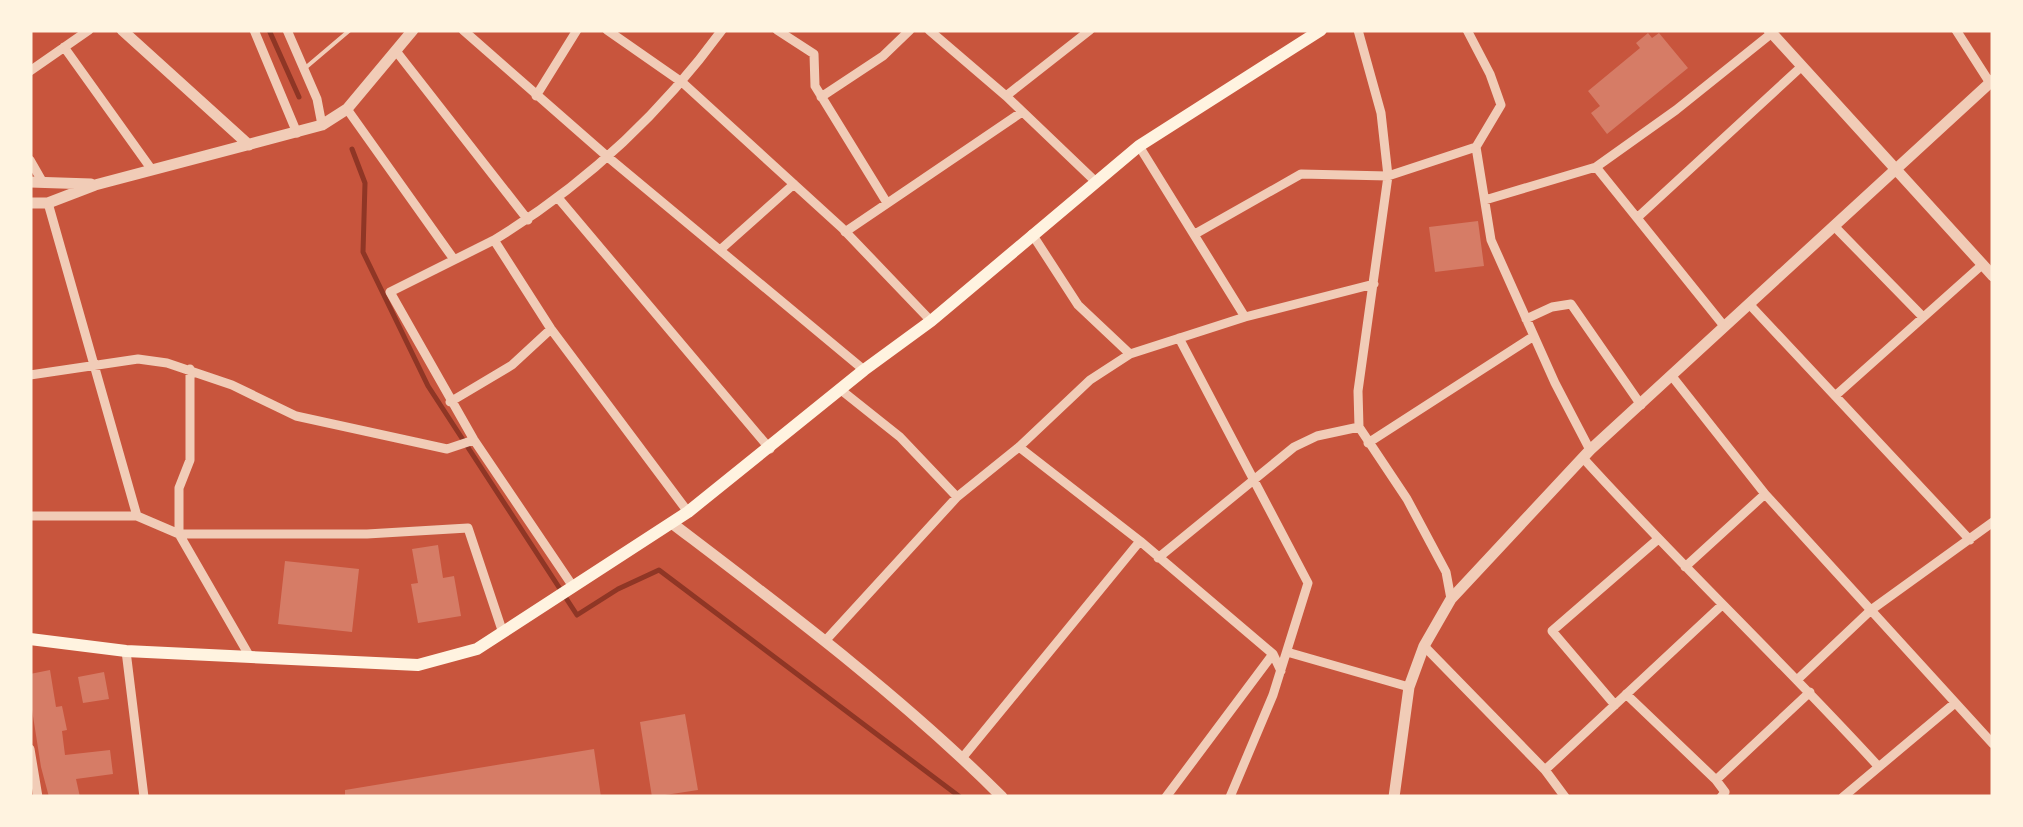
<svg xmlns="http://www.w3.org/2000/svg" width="2023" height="827" viewBox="0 0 2023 827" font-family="'Golos Text',sans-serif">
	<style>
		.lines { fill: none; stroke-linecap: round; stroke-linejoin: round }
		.stream { stroke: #8f3625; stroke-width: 5 }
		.building { fill: #d67c66 }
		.service { stroke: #f1ccb7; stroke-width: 4 }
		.minor { stroke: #f1ccb7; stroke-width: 9 }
		.tertiary { stroke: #f1ccb7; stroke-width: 11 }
		.secondary { stroke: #fff3e0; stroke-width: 12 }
	</style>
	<rect width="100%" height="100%" fill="#c8553d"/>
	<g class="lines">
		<path class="stream" d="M269 30 299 97
			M352 149 365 183 363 252 428 386 577 615 618 589 659 570 960 797"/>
	</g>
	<path class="building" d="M1648 33 1652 38 1659 33 1688 68 1607 134 1591 113 1600 106 1588 91 1640 48 1636 43Z
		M1478 221 1484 266 1435 272 1429 227Z
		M438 545 443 578 454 576 461 616 418 623 411 584 418 583 412 549Z
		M285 561 359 569 352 632 278 624Z
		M50 670 56 707 62 706 67 730 62 731 65 755 110 750 113 774 76 779 80 797H49L41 767 30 697V674Z
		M104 672 109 699 83 703 78 677Z
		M685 714 698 790 652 797 640 722Z
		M594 749 601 797H345V790Z"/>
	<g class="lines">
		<path class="service" d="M304 69 350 30"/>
		<path class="minor" d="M254 30 297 133
			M287 30 317 99 322 125
			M463 30 609 158 864 370
			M607 30 683 83 842 228 931 321
			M777 30 814 54 815 86 887 203
			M929 30 1006 96 1095 181
			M1358 30 1381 113 1388 176 1358 391 1359 427 1407 499 1446 572 1451 599
			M1467 30 1490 74 1501 105 1476 147
			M1956 30 1990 83
			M64 47 152 170
			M396 51 528 220
			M30 71 89 30
			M536 96 577 30
			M1006 96 1090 30
			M821 97 883 56 910 30
			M347 109 453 258
			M1139 146 1245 317
			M1476 147 1491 240 1555 383 1590 450
			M30 160 42 181
			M1596 167 1724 326
			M559 199 770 449
			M1485 200 1596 167 1676 110 1772 33
			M48 203 137 516
			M1638 217 1801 67
			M1834 226 1923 317
			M845 232 1022 112
			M1032 234 1078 305 1130 354
			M1195 234 1301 174 1388 176 1476 147
			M494 240C585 185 659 116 722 30
			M720 250 794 184
			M1750 305 1970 540
			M1526 319 1552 307 1571 304 1641 405
			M1179 338 1308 583 1273 695 1230 797
			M30 375 138 359 167 363 232 385 296 416 447 449 474 440
			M1671 375 1765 494 1993 744
			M841 390 900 437 957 497
			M1835 396 1983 264
			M450 402 512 365 551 329
			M1368 443 1534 336
			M1019 447 1140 541 1273 654 1281 671
			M1583 458C1679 564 1782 661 1878 766
			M30 516H137L179 534H367L468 528 503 633
			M179 534V488L190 460V369
			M179 534 250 657
			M1158 558 1294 447 1317 436 1359 427
			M1685 567 1765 494
			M572 585 474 440 390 292 494 240 551 329 688 512
			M826 640 957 497 1019 447 1090 380 1130 354 1245 317 1374 284
			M1424 646 1545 770 1565 797
			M126 651 144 797
			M1287 652 1409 687
			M1798 679 1871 610 1993 522
			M1626 694 1716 780 1725 792 1721 797
			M1615 705 1552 631 1657 540
			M30 749 38 797
			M963 757 1140 541
			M1545 770 1722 605
			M1716 780 1810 692
			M1166 797 1273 654
			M1843 797 1955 703"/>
		<path class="tertiary" d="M122 30 249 145
			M1769 30 1993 276
			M30 182 91 184
			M30 203H48L95 185 322 125 347 109 413 30
			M673 524C786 610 901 696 1002 797
			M1394 797 1409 687 1424 646 1451 599 1590 450 1993 80"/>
		<path class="secondary" d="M30 639 126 651 418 665 477 649 688 512 864 370 931 321 1139 146 1321 30"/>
	</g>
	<rect width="2023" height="827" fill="none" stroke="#fff3e0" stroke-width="65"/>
</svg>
